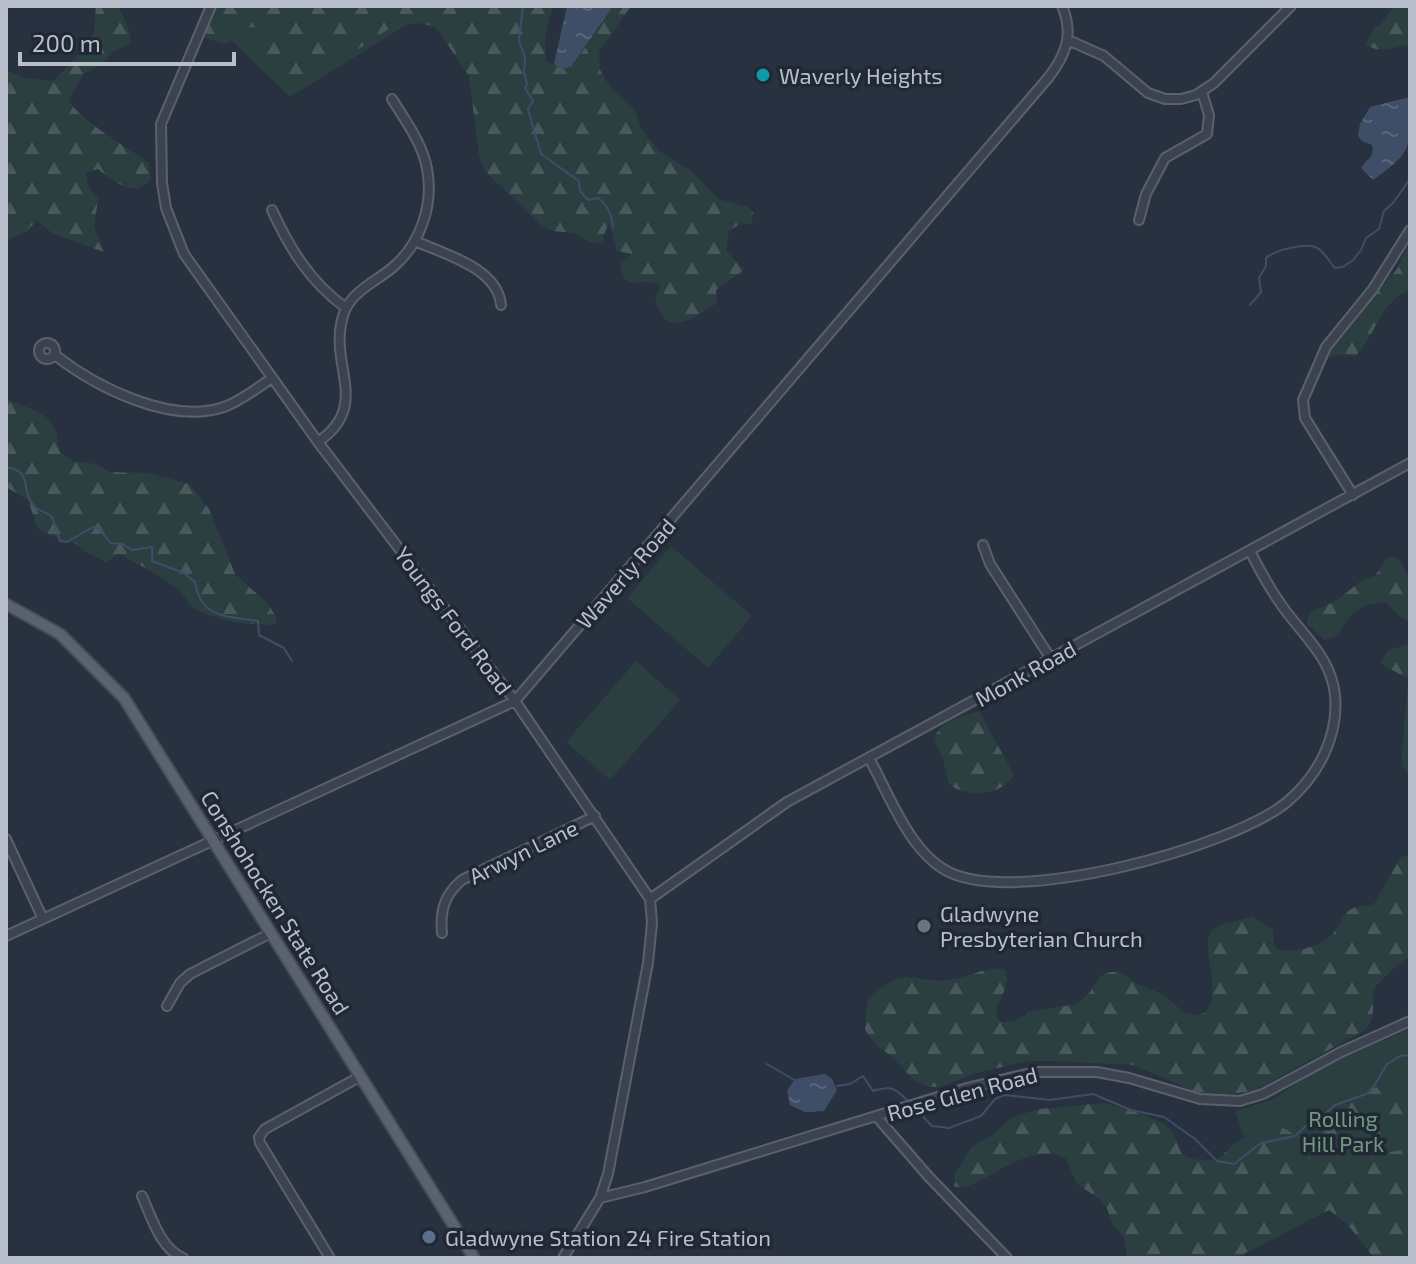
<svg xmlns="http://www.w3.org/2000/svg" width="1416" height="1264" viewBox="0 0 1416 1264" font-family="'Exo 2',sans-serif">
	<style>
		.green { fill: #2b3f41 }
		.forest { fill: url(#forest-firs) }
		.water { fill: url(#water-ripples) }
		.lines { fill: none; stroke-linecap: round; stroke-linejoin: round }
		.stream { stroke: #3f4e67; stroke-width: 2 }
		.minor-casing { stroke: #5a616d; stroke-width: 12 }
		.major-casing { stroke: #454c59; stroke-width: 14 }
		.minor { stroke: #3c434f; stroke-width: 8 }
		.major { stroke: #5a626f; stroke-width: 10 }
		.culture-dot { fill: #0f9aa8; stroke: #212835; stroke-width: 3 }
		.worship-dot { fill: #6b7280; stroke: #212835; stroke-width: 3 }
		.service-dot { fill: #5c6f8a; stroke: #212835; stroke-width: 3 }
		.labels { text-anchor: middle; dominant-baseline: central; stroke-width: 7; stroke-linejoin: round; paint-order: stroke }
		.poi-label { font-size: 22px; fill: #b8beca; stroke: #212835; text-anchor: start }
		.street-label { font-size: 22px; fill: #b8beca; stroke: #212835 }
		.park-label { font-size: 22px; fill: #71997c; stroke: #212835 }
	</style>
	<defs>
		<pattern id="forest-firs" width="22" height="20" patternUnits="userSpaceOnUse" patternTransform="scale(2)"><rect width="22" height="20" fill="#2b3f41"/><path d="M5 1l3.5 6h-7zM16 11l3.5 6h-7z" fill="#48595b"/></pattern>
		<pattern id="water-ripples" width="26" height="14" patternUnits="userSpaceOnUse" patternTransform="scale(2)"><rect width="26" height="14" fill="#3f4e67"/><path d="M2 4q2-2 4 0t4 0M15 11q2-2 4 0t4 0" fill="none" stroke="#59667b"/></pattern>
	</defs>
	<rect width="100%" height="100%" fill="#28313f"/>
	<path class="green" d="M423 6 408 24 290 97 211 21Z
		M671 546 752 616 708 668 627 598Z
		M636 661 680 700 610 780 566 742Z
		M1410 1029V1258H1374L1331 1195 1277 1229 1235 1111 1272 1100 1320 1067Z"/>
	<path class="forest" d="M96 6H118L129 30 131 43 113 52 101 65 85 73 68 99C79 120 128 148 149 163L151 178C137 201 113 181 98 169L86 173 88 186 98 199 94 227 104 252 52 233 37 220 26 232 6 240V70L24 78 53 81 80 53 89 48 94 31Z
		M216 6H553C548 23 541 44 547 61L562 69 572 67 613 6H631L599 52 600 70 610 87 635 110 641 128 659 151 691 171 718 199 748 207 753 212 752 223 738 225 729 231 726 251 744 269 743 271 716 290 717 303C693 318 665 342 655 297L660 288 659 284C647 278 636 287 624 279L620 264 632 254 617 251 609 223 603 237 604 244 591 242 573 233 554 231 543 227 485 171 479 155 469 76 439 32 434 27 420 23 397 26 387 30 309 82C297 77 271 69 265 57 260 48 268 27 250 27 239 27 234 40 225 44L205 38V31Z
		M1394 6H1410V44C1394 47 1381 54 1366 45L1375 26 1380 25Z
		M1410 242V291C1383 296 1374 338 1356 356L1339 355 1327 358 1329 351 1397 269Z
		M6 398C22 408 50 410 56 432 58 439 57 445 60 452L73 461 96 464 109 472 148 473 189 484 209 509 235 574 267 603 277 618 275 624C256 627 212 620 196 609 187 603 183 592 174 586 157 574 138 564 119 554L106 562 84 551 75 543 61 540 38 529 28 500 6 487Z
		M1391 557 1399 559 1410 581V622L1399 616 1386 603C1363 601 1348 614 1339 635L1324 640 1308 624 1307 618 1312 611 1336 601 1362 580 1375 576 1386 559Z
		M1410 643V774L1401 765 1408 679 1380 663 1388 651Z
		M979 711 1014 775C1003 796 966 798 949 784L942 755 934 739C941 720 961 717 979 711Z
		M1410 855V956L1393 969 1375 987C1370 1003 1378 1017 1365 1030L1254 1091 1221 1095 1193 1091 1134 1065 1053 1061H1028L973 1074 940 1087H928L915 1081 891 1056 878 1047 865 1030 867 1001C911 958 909 988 955 979 975 975 982 967 1005 969 1012 993 994 998 997 1018L1001 1022 1014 1021 1032 1011 1077 1004 1090 992 1102 975 1110 972H1121L1137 984 1162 994 1185 1013 1194 1015 1205 1013C1225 991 1195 939 1215 928 1225 922 1241 921 1252 916L1273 930 1274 944 1277 949C1294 954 1325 946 1335 931 1340 925 1343 914 1350 910 1356 905 1367 907 1374 904L1401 857Z
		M1410 1073V1134L1380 1140 1330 1142 1310 1130 1306 1117 1314 1107 1356 1091 1395 1084Z
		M1104 1103C1123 1109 1157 1116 1171 1130 1180 1139 1175 1154 1190 1158 1198 1161 1213 1161 1220 1157 1225 1154 1229 1148 1234 1144 1245 1135 1264 1127 1279 1128 1291 1128 1294 1138 1304 1142 1340 1160 1371 1157 1410 1148V1242L1404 1252V1258H1374L1348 1225 1329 1210 1236 1258H1127L1124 1237 1113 1225 1106 1206 1101 1200 1077 1184 1066 1158C1025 1137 975 1197 954 1186L955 1174 971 1147 992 1135 1013 1117 1040 1109Z"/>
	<path class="water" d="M567 6H613L571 67 561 69 554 64Z
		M1410 97C1410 147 1415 150 1373 180L1361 168C1366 159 1375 158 1372 145L1362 141 1358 136 1360 124 1370 107Z
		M825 1074 832 1079 837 1090 824 1111 805 1112 790 1105 787 1091 795 1079Z"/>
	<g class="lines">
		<path class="stream" d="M523 6 519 41 525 57 524 72 527 84 525 88 533 101 528 109 541 154 579 181 580 191 588 200 598 198C609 206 612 216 613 228
			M1250 305 1261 292 1259 278 1266 266V258C1275 250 1307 242 1317 248 1325 252 1329 262 1335 268L1343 267 1353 260 1361 250 1366 238 1379 229 1384 211 1393 203 1410 179
			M6 467C35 471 19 492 35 507 39 511 47 512 52 517L60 541 67 542 93 527 98 528 111 543 122 544 132 550 152 547V561L184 573 195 582C201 619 227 616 258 621L259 635 284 648 292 661
			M767 1064 796 1081
			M837 1086 850 1084 863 1076 873 1091C891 1085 897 1088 910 1104
			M915 1108 932 1126 949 1128 981 1116 995 1099 1004 1095 1050 1100 1093 1094 1131 1110 1164 1117 1195 1139 1217 1161 1234 1164 1261 1143 1295 1136 1312 1120 1323 1116 1335 1105 1366 1094 1371 1091 1387 1064 1400 1056 1410 1055"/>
		<defs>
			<path id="minor" d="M211 6 161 124 162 183 166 208 184 254 318 442 515 701 650 899 652 923 648 963 608 1174 600 1198 563 1258
				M1068 40 1104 56 1148 93 1165 99H1181L1196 95 1214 83 1291 6
				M272 210C290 249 310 282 346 308
				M1139 220 1146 194 1165 158 1207 134 1209 115 1202 92
				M415 241C444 254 498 268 501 305
				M39 351a8 8 0 1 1 16 0a8 8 0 1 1-16 0Z
				M55 355C96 387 170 425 224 407 241 401 257 388 272 378
				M318 442C373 404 326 364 344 313 351 292 375 282 392 268 420 245 434 205 427 169 423 144 405 120 392 99
				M1353 495 1305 418 1303 400 1326 347 1373 289 1410 230
				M983 545 990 564 1051 659
				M869 758C889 794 909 851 947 871 1012 907 1231 848 1287 802 1318 776 1339 736 1335 695 1331 656 1301 634 1280 603 1269 587 1259 569 1250 551
				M6 839 43 919
				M650 899 787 802 1410 463
				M442 933C440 911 444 895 462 880L595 816
				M6 936 515 701 1048 78C1066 55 1074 34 1062 6
				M167 1006 180 983 190 974 271 933
				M876 1116 929 1177 1007 1258
				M142 1196C152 1218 160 1248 183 1258
				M600 1198 645 1187 967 1088 1035 1072H1097L1129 1078 1200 1099 1240 1101 1263 1094 1341 1052 1410 1021
				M330 1258 260 1143 259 1137 265 1129 361 1076"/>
			<path id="major" d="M6 604 60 634 124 698 474 1258"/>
		</defs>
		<use href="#minor" class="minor-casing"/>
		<use href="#major" class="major-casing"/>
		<use href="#minor" class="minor"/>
		<use href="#major" class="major"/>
	</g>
	<circle class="culture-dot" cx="763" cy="75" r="8"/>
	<circle class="worship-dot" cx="924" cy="926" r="8"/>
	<circle class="service-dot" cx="429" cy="1237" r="8"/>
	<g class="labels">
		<g class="poi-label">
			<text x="779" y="75">Waverly Heights</text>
			<text x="940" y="913">Gladwyne<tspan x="940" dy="25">Presbyterian Church</tspan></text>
			<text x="445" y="1237">Gladwyne Station 24 Fire Station</text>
		</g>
		<g class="street-label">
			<text transform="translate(625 573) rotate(-49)">Waverly Road</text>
			<text transform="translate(454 620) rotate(53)">Youngs Ford Road</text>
			<text transform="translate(1025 673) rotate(-29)">Monk Road</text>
			<text transform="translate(523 851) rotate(-26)">Arwyn Lane</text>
			<text transform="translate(276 902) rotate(58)">Conshohocken State Road</text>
			<text transform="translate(962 1093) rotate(-15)">Rose Glen Road</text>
		</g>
		<g class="park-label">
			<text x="1343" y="1118">Rolling<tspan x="1343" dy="25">Hill Park</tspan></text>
		</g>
	</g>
	<rect width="1416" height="1264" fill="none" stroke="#b8beca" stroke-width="16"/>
	<path d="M20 52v12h214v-12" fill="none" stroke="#b8beca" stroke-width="4"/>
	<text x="32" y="52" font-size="24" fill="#b8beca" stroke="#212835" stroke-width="6" paint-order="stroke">200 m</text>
</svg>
